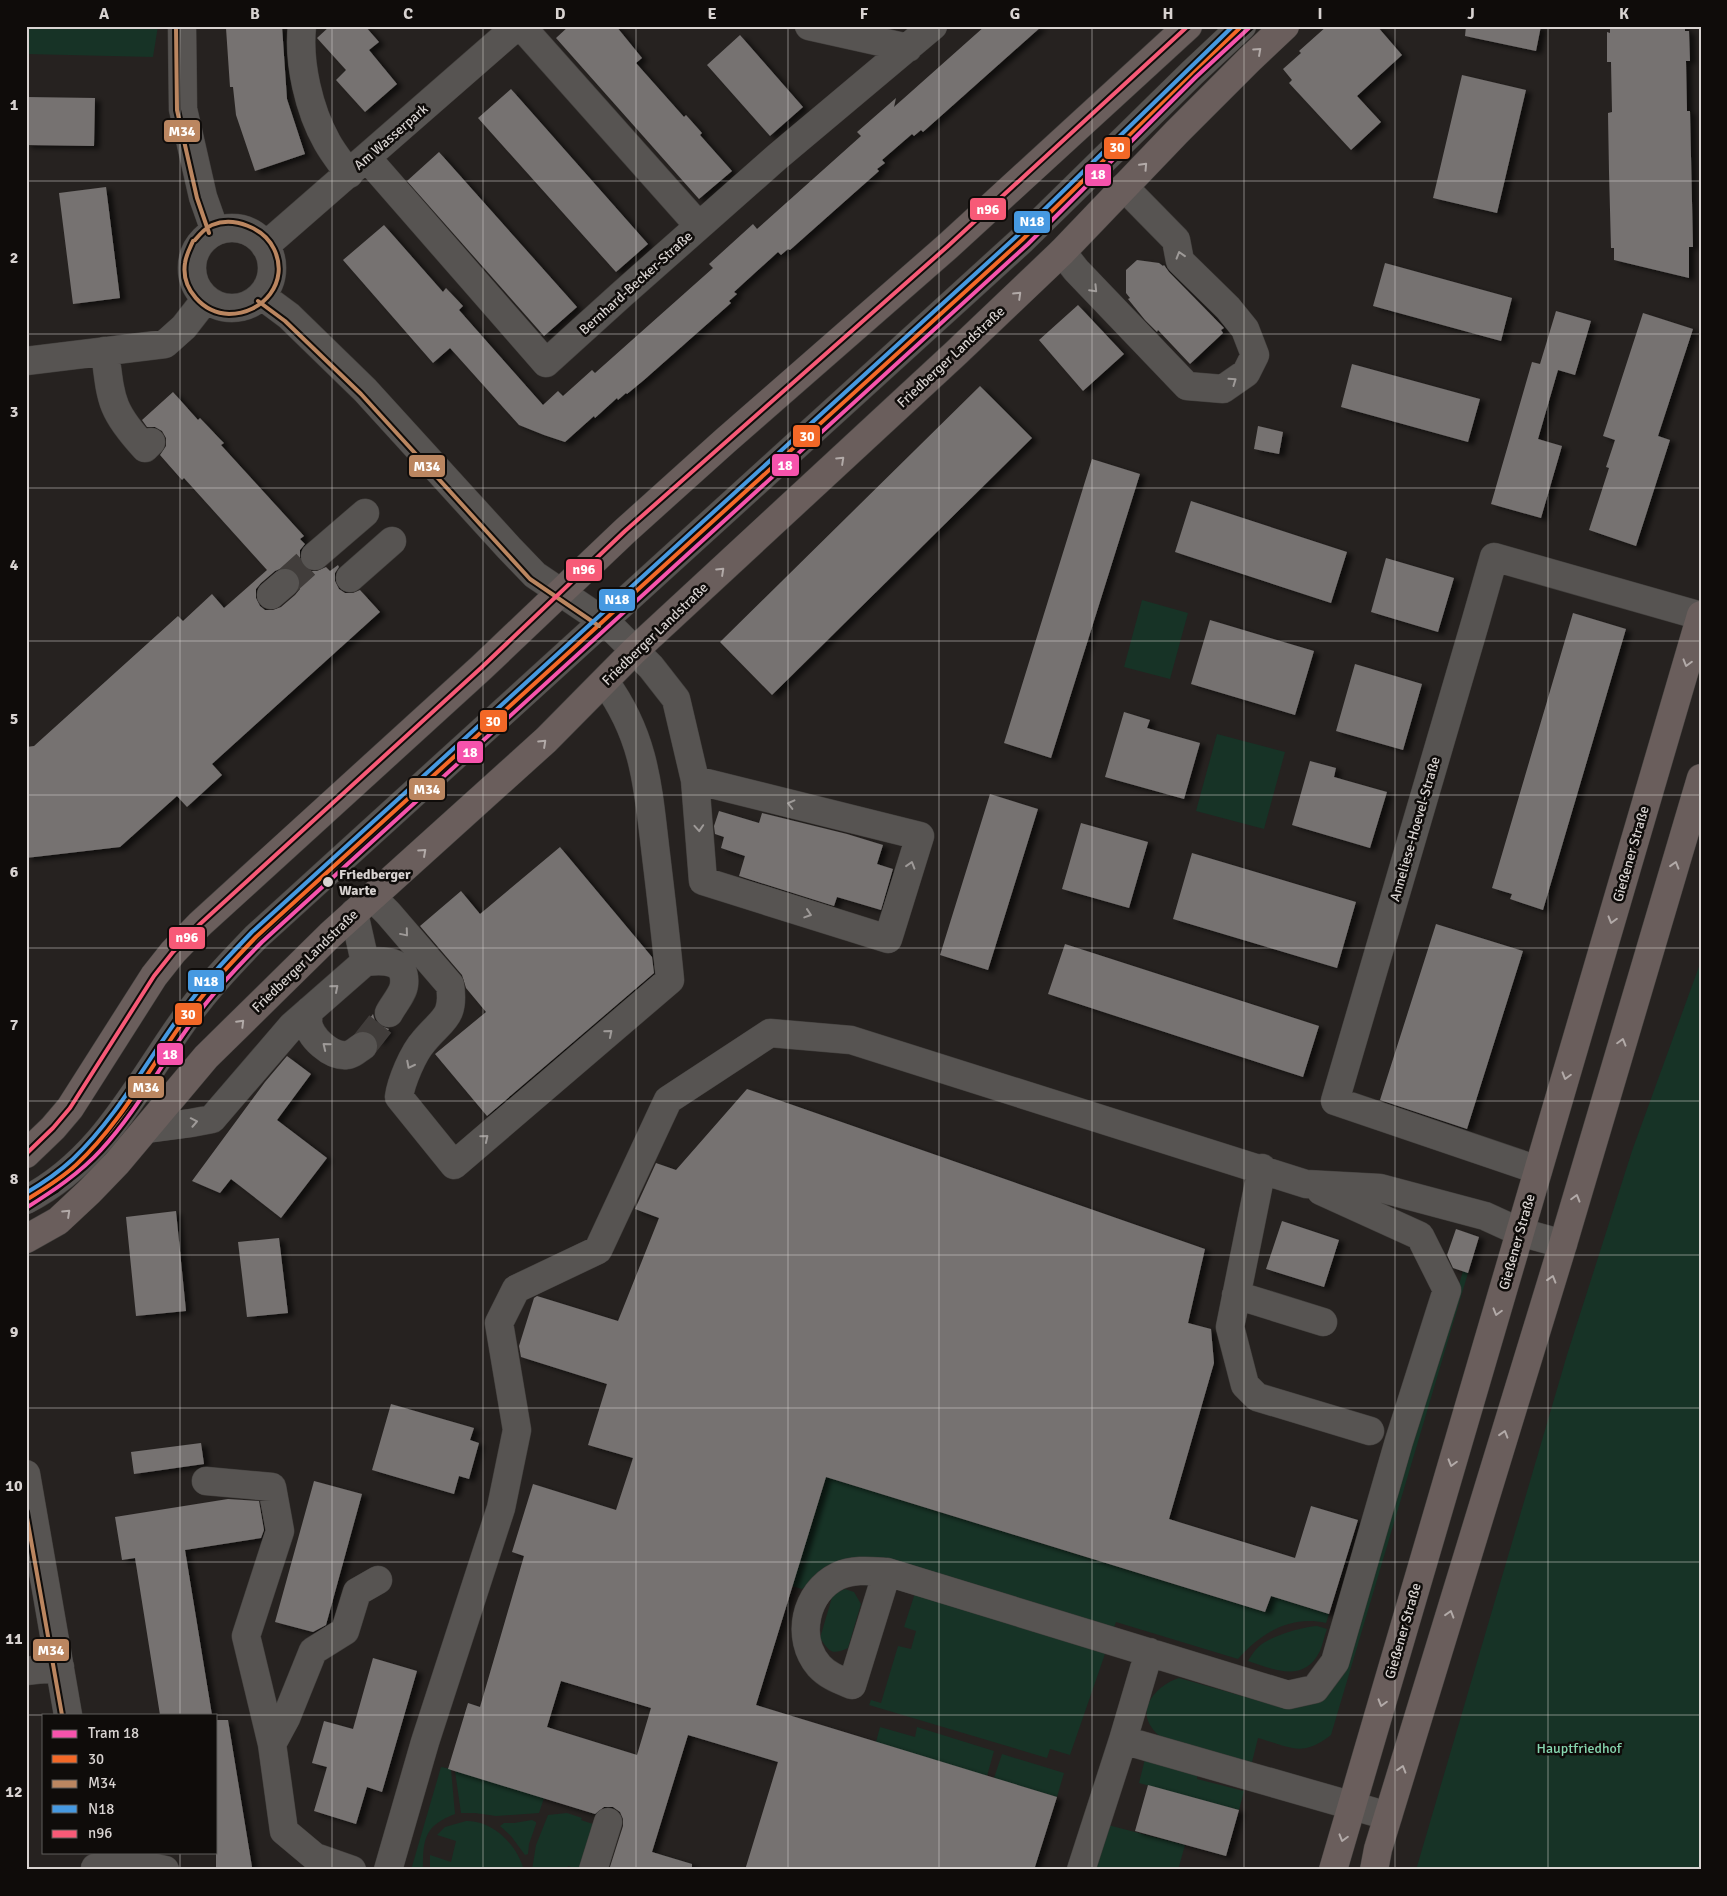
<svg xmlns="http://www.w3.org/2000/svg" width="1727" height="1896" viewBox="0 0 1727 1896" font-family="Signika,sans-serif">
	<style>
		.green { fill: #173326 }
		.building { fill: #767271; fill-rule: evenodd; filter: url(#shadow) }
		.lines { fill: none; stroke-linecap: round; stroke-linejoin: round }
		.minor-tunnel { stroke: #413d3b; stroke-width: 28; stroke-dasharray: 28 14; stroke-linecap: butt }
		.minor-casing { stroke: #43403e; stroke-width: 29 }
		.major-casing { stroke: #43403e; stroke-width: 29 }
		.minor { stroke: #575452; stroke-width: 28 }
		.major { stroke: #6a5e5c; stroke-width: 28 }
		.bus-1-casing { stroke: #0f0c0a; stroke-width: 8 }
		.bus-2-casing { stroke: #0f0c0a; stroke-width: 8 }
		.bus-3-casing { stroke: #0f0c0a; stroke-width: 8 }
		.bus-4-casing { stroke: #0f0c0a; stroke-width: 8 }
		.bus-1 { stroke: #f36827; stroke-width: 4 }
		.bus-2 { stroke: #bb8660; stroke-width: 4 }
		.bus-3 { stroke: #4699e1; stroke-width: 4 }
		.bus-4 { stroke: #f75a77; stroke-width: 4 }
		.tram-1-casing { stroke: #0f0c0a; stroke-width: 8 }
		.tram-1 { stroke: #f653ac; stroke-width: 4 }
		.oneway { stroke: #b2aaa8 }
		.oneway2 { stroke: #9e9a98 }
		.grid { fill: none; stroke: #d8d3d1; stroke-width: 1; stroke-opacity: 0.55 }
		.stop-dot { fill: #d8d3d1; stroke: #0f0c0a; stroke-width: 2 }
		.labels { text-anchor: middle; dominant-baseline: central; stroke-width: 5; stroke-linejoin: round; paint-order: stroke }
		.street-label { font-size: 14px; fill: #d8d3d1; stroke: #0f0c0a }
		.stop-label { font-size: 14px; font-weight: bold; fill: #d8d3d1; stroke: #0f0c0a; text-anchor: start }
		.park-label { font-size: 14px; fill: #87d7b0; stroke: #0f0c0a }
		.line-badge { stroke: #0f0c0a; stroke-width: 2 }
		.badge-label { font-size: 14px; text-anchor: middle; font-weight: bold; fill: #fff }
		.neatline { fill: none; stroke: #d8d3d1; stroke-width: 2 }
		.grid-label { font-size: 16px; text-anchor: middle; font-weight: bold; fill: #d8d3d1 }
	</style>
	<defs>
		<filter id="shadow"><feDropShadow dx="5.5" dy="3" stdDeviation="2.5" flood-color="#0009"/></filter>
	</defs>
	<rect width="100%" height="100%" fill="#262220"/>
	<path class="green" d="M26 26H158L153 57 26 54Z
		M1142 600 1188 613 1170 679 1124 667Z
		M1217 734 1285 752 1264 829 1196 811Z
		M1701 961V1870H1416L1567 1355 1632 1151Z
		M1463 1271 1468 1273 1331 1735C1301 1758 1291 1747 1258 1738L1251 1766 1170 1743C1163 1739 1156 1734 1152 1728 1136 1707 1159 1684 1179 1678L1277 1706 1289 1708 1331 1690 1344 1674Z
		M826 1477 1265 1612 1271 1596 1329 1614 1326 1623C1290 1615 1261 1633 1238 1659L1116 1622 1112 1633 850 1562 827 1566 802 1589 792 1586Z
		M845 1589 854 1592 861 1604 848 1648C832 1655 830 1653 820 1638L833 1594Z
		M915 1593 1106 1651 1070 1755 1050 1749 1047 1758 869 1705 871 1700 881 1703 898 1646 911 1649 916 1631 904 1627Z
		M1317 1626 1327 1629C1324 1636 1323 1644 1320 1651 1304 1684 1273 1669 1248 1661 1253 1653 1258 1645 1267 1641 1279 1634 1303 1627 1317 1626Z
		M880 1727 915 1737 917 1727 994 1751 987 1776 876 1742Z
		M1002 1754 1064 1773 1057 1797 994 1778Z
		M1146 1755 1198 1771 1197 1779 1244 1791 1239 1810 1139 1783Z
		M441 1767 451 1769 455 1814C424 1826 423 1839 423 1870H411Z
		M455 1771 544 1798 539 1813 496 1816 475 1813H461Z
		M567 1813 582 1818 581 1820 602 1827 581 1870 568 1866 566 1870H532L536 1845 548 1815Z
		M532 1820 536 1822V1824L529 1844 528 1854 525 1855 511 1836 500 1826 504 1823H514Z
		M466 1821C493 1820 517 1845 524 1870H430V1855L451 1862 456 1841 437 1835 445 1827Z
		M1108 1825 1185 1845 1178 1870H1095Z"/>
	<path class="building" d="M229 26H282L287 99 305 154 255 171 236 115 233 87H230L226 28Z
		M330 26H365L379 42 369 50 397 84 365 112 336 80 346 70 317 38Z
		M569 26H616L642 58 636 63 684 117 686 115 702 133 700 135 732 171 699 199 556 38Z
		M985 26H1042L923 132 921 130 914 136 912 134 882 160 885 163 877 169 879 171 790 250 788 249 781 255 778 252 734 292 737 294 729 301 731 303 644 380 627 394 626 393 618 400 617 398 595 418 594 416 565 442 544 435 519 425 450 348 433 363 343 260 384 225 443 292 446 288 463 306 459 310 543 405 558 391 563 396 592 370 595 373 713 268 709 264 753 224 757 229 861 136 857 132 896 98 894 107Z
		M1327 26H1377L1402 55 1357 96 1381 122 1351 150 1289 83 1292 80 1283 69 1301 53 1299 51Z
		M1466 26H1541L1536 51 1465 36Z
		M1610 26H1685V31H1689L1690 61H1686L1687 111H1690L1693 247H1689V278L1614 260V248H1611L1609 172 1608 113 1612 112 1611 62H1607V32L1610 33Z
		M740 35 803 107 770 136 707 65Z
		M1462 75 1526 90 1497 213 1433 198Z
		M511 89 648 244 616 272 478 118Z
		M26 97 95 98 94 146 26 145Z
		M439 152 577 307 544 336 407 181Z
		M106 187 120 298 73 304 59 193Z
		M1137 260 1159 263 1163 266 1164 265 1169 272 1224 328 1221 330 1223 333 1190 364 1158 330 1157 332 1145 320 1128 299 1130 298 1126 293V270Z
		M1385 263 1512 298 1501 341 1373 306Z
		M1078 305 1124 354 1083 391 1039 340Z
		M1556 311 1591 321 1575 375 1558 370 1538 439 1562 446 1541 518 1491 504 1532 362 1540 364Z
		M1643 313 1693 329 1658 436 1670 440 1636 546 1589 530 1609 468 1606 467 1615 440 1603 436Z
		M1352 364 1480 399 1468 442 1341 407Z
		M980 386 1032 438 772 695 720 642Z
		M173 392 198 420 200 418 218 437 224 443 221 445 304 536 300 539 305 544 300 550V558L304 567 310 571H317L326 567 330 571 338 565 339 567 335 573V581L339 589 345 593H353L360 590 380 612 212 764 222 775 187 807 177 796 120 847 26 858V747L34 746 178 616 183 621 212 594 224 608 267 570 184 478 182 480 160 455 166 446V438L162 431 155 427H147L142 420ZM282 568H290L296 572 300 581V589L295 595 281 607 273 610H265L260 606 256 598V589L261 583 275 571Z
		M1258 426 1283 432 1279 454 1254 449Z
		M1092 459 1140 474 1051 758 1004 743Z
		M1191 501 1347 552 1331 603 1175 552Z
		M1386 558 1454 578 1438 632 1371 612Z
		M1573 613 1626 629 1543 910 1510 899 1512 894 1492 888Z
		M1210 620 1314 651 1295 715 1191 684Z
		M1355 664 1422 684 1403 750 1336 731Z
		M1124 712 1150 720 1147 728 1200 743 1184 799 1105 777Z
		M1310 761 1336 768 1334 777 1387 792 1370 848 1292 825Z
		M990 794 1038 809 988 970 940 955Z
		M719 811 759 823 762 813 847 834 883 845 877 864 893 869 881 910 837 897 834 906 739 876 745 856 721 848 724 837 715 834 714 826Z
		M1081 823 1148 842 1129 908 1062 889Z
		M560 847 652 957 654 973 487 1116 435 1054 486 1012 466 988 462 975 420 926 461 891 480 914Z
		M1192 853 1356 902 1337 968 1173 919Z
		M1436 924 1523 951 1467 1129 1380 1100Z
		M1065 944 1319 1026 1303 1077 1048 994Z
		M373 1014 375 1021 381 1026 389 1029 378 1043 376 1037 370 1032 360 1031Z
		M287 1056 311 1074 277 1120 327 1158 281 1218 231 1179 220 1193 192 1181 265 1082Z
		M747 1089 1205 1249 1188 1323 1211 1329 1214 1363 1169 1519 1295 1558 1311 1506 1358 1520 1329 1614 1271 1596 1265 1612 826 1477 756 1705 1057 1797 1034 1870H745L778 1762 688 1735 652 1852 692 1864V1870H609L623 1826V1819L620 1812 613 1807H604L595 1814 448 1769 468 1703 480 1707 524 1556 512 1552 533 1484 616 1510 633 1458 588 1445 607 1384 521 1357 519 1346 534 1298 537 1296 618 1321 659 1218 635 1209 656 1163 676 1170ZM561 1681 651 1708 637 1755 547 1727Z
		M176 1211 186 1311 136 1316 126 1217Z
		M1282 1221 1339 1240 1324 1287 1266 1269Z
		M1456 1229 1479 1237 1468 1273 1453 1268 1447 1255Z
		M279 1238 288 1313 247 1317 238 1242Z
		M391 1404 474 1428 470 1440 479 1443 469 1479 459 1476 454 1494 372 1470Z
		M201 1443 204 1464 134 1474 131 1452Z
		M314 1481 362 1494 326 1625 313 1632 275 1622Z
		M228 1499 259 1501 264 1530 261 1538 185 1550 212 1715H160L135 1558 122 1560 115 1517Z
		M373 1658 417 1671 382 1792 367 1787 356 1824 314 1811 327 1767 312 1763 324 1721 353 1729Z
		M216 1720H228L252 1867 234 1870H216Z
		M1148 1785 1239 1810 1226 1856 1135 1831Z"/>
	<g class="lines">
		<path class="minor-tunnel" d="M285 583 315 556
			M363 1046 389 1013"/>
		<defs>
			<path id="minor" d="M182 26 183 109 203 197 215 231
				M302 26C298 63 309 110 327 142 333 153 342 164 349 174
				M521 26 699 226
				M809 26 908 48
				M367 158 546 363 621 295 777 157 933 26
				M192 268a40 40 0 1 1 80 0a40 40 0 1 1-80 0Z
				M265 246 517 26
				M1062 252 1076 270 1187 386 1223 389 1246 373 1255 355 1245 329 1228 308 1180 261 1176 240 1124 187
				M262 296 289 316 365 390 509 548 535 575 609 625 651 667 676 699 695 780 703 881 888 939 920 836 695 780
				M105 351C111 400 110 410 145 448L151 442
				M26 361 165 344 184 327 205 300
				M315 556 365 513
				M350 578 392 541
				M271 595 285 583
				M372 897 388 913 450 985C455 1018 442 1019 424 1041 413 1053 401 1082 399 1097L454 1165 670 980C666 938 661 897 656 855 648 789 646 738 605 682
				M365 962C383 960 407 959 404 985 403 994 393 1005 389 1013
				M310 1010C309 1013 308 1018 308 1022 309 1037 331 1057 347 1055 352 1055 358 1049 363 1046
				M146 1129 191 1123 212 1119 292 1026 365 962 354 913
				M1262 1168 1230 1327 1245 1385 1257 1397 1370 1431
				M1538 1170 1335 1101 1476 620 1494 557 1701 616
				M26 1200C101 1161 136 1088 182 1023 204 991 230 964 256 937L1022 240 1192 73 1242 26
				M1236 1295 1323 1322
				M26 1474 68 1715
				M206 1481 272 1487 280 1531 246 1636 272 1744 284 1831 315 1857 352 1870
				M887 1572 852 1685C840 1680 828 1676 819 1666 795 1638 805 1592 838 1576 853 1569 871 1571 887 1572L1288 1695 1315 1689 1335 1662 1399 1441 1447 1290 1420 1236 1321 1191
				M26 1671 60 1667
				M1123 1740 1149 1652
				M272 1744 286 1718 313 1651 345 1631 357 1592 378 1580
				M95 1868 126 1862 165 1870
				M388 1870 425 1742 501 1508 517 1430 499 1323 516 1289 598 1250 668 1100 770 1033 851 1040 1306 1184 1380 1188 1485 1216 1520 1232 1563 1244
				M593 1870 608 1822
				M1081 1870 1123 1740 1388 1816"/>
			<path id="major" d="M26 1154 53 1128 70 1108 154 976 173 952 200 924 482 667 625 531 725 441 948 246 1188 26
				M26 1239 58 1221 89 1192 117 1163 206 1057 330 935 546 740 634 651 957 352 1062 252 1177 132 1249 60 1285 26
				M1333 1870 1701 615
				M1374 1870 1378 1849 1563 1244 1701 778"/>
		</defs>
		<use href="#minor" class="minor-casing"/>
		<use href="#major" class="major-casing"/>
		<use href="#minor" class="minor"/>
		<use href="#major" class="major"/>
		<defs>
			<path id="bus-1" d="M26 1200C44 1189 61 1179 76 1165 123 1121 152 1063 190 1012 210 985 233 961 256 937L1022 240 1242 26"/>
			<path id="bus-2" d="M176 26 177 110 197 198 209 233
				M193 241C190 248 186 255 185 263 181 289 203 313 229 314 263 314 290 282 274 249 264 228 234 216 212 225 205 228 200 234 195 240
				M258 301 285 321 361 394 530 579 599 626
				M29 1205 56 1189 80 1169 101 1148 137 1101 204 1004 260 941 607 626
				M26 1512 62 1715"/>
			<path id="bus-3" d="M26 1193C43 1183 59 1172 73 1159 118 1116 147 1060 184 1010 204 982 228 957 252 932L1018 235 1233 26"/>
			<path id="bus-4" d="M26 1154 53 1128 70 1108 154 976 173 952 200 924 482 667 625 531 948 246 1188 26"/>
		</defs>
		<use href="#bus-1" class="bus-1-casing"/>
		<use href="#bus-2" class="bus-2-casing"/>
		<use href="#bus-3" class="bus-3-casing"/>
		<use href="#bus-4" class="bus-4-casing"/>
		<use href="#bus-1" class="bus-1"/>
		<use href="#bus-2" class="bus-2"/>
		<use href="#bus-3" class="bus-3"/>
		<use href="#bus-4" class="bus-4"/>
		<defs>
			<path id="tram-1" d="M26 1208C53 1191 80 1173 101 1150 137 1111 161 1064 192 1022 212 993 237 967 262 942L1028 244 1196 77 1251 26"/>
		</defs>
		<use href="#tram-1" class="tram-1-casing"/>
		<use href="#tram-1" class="tram-1"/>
	</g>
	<defs><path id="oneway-chevron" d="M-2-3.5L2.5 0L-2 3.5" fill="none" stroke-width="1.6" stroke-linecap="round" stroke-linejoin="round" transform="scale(1.25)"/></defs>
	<g class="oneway">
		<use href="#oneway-chevron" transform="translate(1258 51) rotate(-42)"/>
		<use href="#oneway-chevron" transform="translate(1144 166) rotate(-47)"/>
		<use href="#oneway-chevron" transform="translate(1018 295) rotate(-44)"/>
		<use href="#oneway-chevron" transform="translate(841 460) rotate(-43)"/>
		<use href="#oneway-chevron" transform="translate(721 571) rotate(-43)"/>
		<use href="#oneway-chevron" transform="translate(1687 663) rotate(106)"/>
		<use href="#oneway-chevron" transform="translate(543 743) rotate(-43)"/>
		<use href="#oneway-chevron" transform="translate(423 852) rotate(-42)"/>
		<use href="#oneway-chevron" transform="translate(1675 865) rotate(-73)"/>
		<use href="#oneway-chevron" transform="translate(1612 920) rotate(106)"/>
		<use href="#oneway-chevron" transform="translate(241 1023) rotate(-45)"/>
		<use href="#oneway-chevron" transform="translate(1622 1042) rotate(-74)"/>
		<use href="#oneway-chevron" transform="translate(1566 1076) rotate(106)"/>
		<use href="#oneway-chevron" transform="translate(1576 1198) rotate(-74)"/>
		<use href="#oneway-chevron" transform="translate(67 1213) rotate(-43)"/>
		<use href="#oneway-chevron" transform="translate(1552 1279) rotate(-73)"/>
		<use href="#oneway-chevron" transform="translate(1497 1312) rotate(106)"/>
		<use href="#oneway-chevron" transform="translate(1504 1434) rotate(-73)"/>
		<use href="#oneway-chevron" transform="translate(1452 1463) rotate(106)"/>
		<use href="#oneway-chevron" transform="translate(1450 1614) rotate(-73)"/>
		<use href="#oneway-chevron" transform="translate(1382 1703) rotate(106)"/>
		<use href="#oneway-chevron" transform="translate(1402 1769) rotate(-73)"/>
		<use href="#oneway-chevron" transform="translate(1343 1838) rotate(106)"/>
	</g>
	<g class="oneway2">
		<use href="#oneway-chevron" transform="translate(1180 255) rotate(-107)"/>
		<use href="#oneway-chevron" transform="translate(1094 289) rotate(46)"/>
		<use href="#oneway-chevron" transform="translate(1233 381) rotate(-35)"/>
		<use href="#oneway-chevron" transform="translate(791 804) rotate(-166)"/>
		<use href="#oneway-chevron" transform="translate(699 828) rotate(86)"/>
		<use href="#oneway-chevron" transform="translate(911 865) rotate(-73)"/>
		<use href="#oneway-chevron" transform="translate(808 914) rotate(18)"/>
		<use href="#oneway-chevron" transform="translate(405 933) rotate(50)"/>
		<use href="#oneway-chevron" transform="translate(335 988) rotate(-41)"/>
		<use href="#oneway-chevron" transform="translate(609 1033) rotate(-40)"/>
		<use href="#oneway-chevron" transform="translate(326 1046) rotate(-141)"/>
		<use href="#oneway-chevron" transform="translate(410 1065) rotate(117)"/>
		<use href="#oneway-chevron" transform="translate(194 1122) rotate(-11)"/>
		<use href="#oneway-chevron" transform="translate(485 1138) rotate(-40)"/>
	</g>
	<path class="grid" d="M180 26V1715M332 26V1870M483 26V1870M636 26V1870M788 26V1870M939 26V1870M1092 26V1870M1244 26V1870M1395 26V1870M1548 26V1870M26 181H1701M26 334H1701M26 488H1701M26 641H1701M26 795H1701M26 948H1701M26 1101H1701M26 1255H1701M26 1408H1701M26 1562H1701M26 1715H44M216 1715H1701M180 1852V1870"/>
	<circle class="stop-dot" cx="328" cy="882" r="6"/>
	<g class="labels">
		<g class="street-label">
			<text transform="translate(391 137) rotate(-41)">Am Wasserpark</text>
			<text transform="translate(636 283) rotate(-42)">Bernhard-Becker-Straße</text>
			<text transform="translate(951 357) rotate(-43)">Friedberger Landstraße</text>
			<text transform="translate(655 634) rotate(-44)">Friedberger Landstraße</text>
			<text transform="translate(1415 829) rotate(-74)">Anneliese-Hoevel-Straße</text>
			<text transform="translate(1631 854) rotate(-74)">Gießener Straße</text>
			<text transform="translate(305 961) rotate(-44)">Friedberger Landstraße</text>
			<text transform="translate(1517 1242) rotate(-74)">Gießener Straße</text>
			<text transform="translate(1403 1631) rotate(-74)">Gießener Straße</text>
		</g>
		<g class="stop-label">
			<text x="339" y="874">Friedberger<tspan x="339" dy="16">Warte</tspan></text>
		</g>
		<g class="park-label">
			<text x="1579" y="1748">Hauptfriedhof</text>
		</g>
	</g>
	<g class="line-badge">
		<rect x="163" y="119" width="38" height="24" rx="5" fill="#bb8660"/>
		<rect x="1103" y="136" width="28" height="24" rx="5" fill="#f36827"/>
		<rect x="1084" y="163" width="28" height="24" rx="5" fill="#f653ac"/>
		<rect x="969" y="197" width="38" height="24" rx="5" fill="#f75a77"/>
		<rect x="1013" y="210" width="38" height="24" rx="5" fill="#4699e1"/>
		<rect x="792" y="424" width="29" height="24" rx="5" fill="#f36827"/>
		<rect x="771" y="453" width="29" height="24" rx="5" fill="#f653ac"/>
		<rect x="408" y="454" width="38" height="24" rx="5" fill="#bb8660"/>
		<rect x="565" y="558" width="38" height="24" rx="5" fill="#f75a77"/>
		<rect x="598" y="588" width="38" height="24" rx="5" fill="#4699e1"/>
		<rect x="479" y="709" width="29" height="24" rx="5" fill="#f36827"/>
		<rect x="456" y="740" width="28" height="24" rx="5" fill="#f653ac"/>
		<rect x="408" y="777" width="38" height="24" rx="5" fill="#bb8660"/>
		<rect x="168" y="926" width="38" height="24" rx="5" fill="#f75a77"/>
		<rect x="187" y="969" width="38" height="24" rx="5" fill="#4699e1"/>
		<rect x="174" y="1002" width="29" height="24" rx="5" fill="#f36827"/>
		<rect x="156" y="1042" width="28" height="24" rx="5" fill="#f653ac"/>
		<rect x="127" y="1075" width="38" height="24" rx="5" fill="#bb8660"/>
		<rect x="32" y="1638" width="38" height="24" rx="5" fill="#bb8660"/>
	</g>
	<g class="badge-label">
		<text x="182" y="136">M34</text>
		<text x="1117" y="152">30</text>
		<text x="1098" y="179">18</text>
		<text x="988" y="214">n96</text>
		<text x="1032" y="226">N18</text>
		<text x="807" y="441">30</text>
		<text x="785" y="470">18</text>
		<text x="427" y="471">M34</text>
		<text x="584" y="574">n96</text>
		<text x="617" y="604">N18</text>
		<text x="493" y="726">30</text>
		<text x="470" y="757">18</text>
		<text x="427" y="794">M34</text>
		<text x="187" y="942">n96</text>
		<text x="206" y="986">N18</text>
		<text x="188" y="1019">30</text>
		<text x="170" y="1059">18</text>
		<text x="146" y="1092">M34</text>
		<text x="51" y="1655">M34</text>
	</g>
	<rect width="1727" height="1896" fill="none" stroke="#0f0c0a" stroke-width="55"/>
	<rect x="42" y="1714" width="175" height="140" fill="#0f0c0a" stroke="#5f5c5a"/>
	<rect x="52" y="1730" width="25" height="8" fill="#f653ac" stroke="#5f5c5a"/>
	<text x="88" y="1738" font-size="15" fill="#d8d3d1">Tram 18</text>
	<rect x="52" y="1755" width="25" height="8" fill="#f36827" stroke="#5f5c5a"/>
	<text x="88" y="1764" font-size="15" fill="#d8d3d1">30</text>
	<rect x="52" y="1780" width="25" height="8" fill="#bb8660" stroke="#5f5c5a"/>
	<text x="88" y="1788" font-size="15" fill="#d8d3d1">M34</text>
	<rect x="52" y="1805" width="25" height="8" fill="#4699e1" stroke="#5f5c5a"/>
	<text x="88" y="1814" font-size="15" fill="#d8d3d1">N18</text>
	<rect x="52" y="1830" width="25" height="8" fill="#f75a77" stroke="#5f5c5a"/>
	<text x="88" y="1838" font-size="15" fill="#d8d3d1">n96</text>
	<rect x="28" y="28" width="1672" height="1840" class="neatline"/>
	<g class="grid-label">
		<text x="104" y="19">A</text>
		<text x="255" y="19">B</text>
		<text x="408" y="19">C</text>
		<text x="560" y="19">D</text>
		<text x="712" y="19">E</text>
		<text x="864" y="19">F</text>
		<text x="1015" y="19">G</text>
		<text x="1168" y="19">H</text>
		<text x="1320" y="19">I</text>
		<text x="1471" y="19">J</text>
		<text x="1624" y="19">K</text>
		<text x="14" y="110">1</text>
		<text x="14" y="263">2</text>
		<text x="14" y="417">3</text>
		<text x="14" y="570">4</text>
		<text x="14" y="724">5</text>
		<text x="14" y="877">6</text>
		<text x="14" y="1030">7</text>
		<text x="14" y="1184">8</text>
		<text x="14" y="1337">9</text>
		<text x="14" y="1491">10</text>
		<text x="14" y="1644">11</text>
		<text x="14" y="1797">12</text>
	</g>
</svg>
